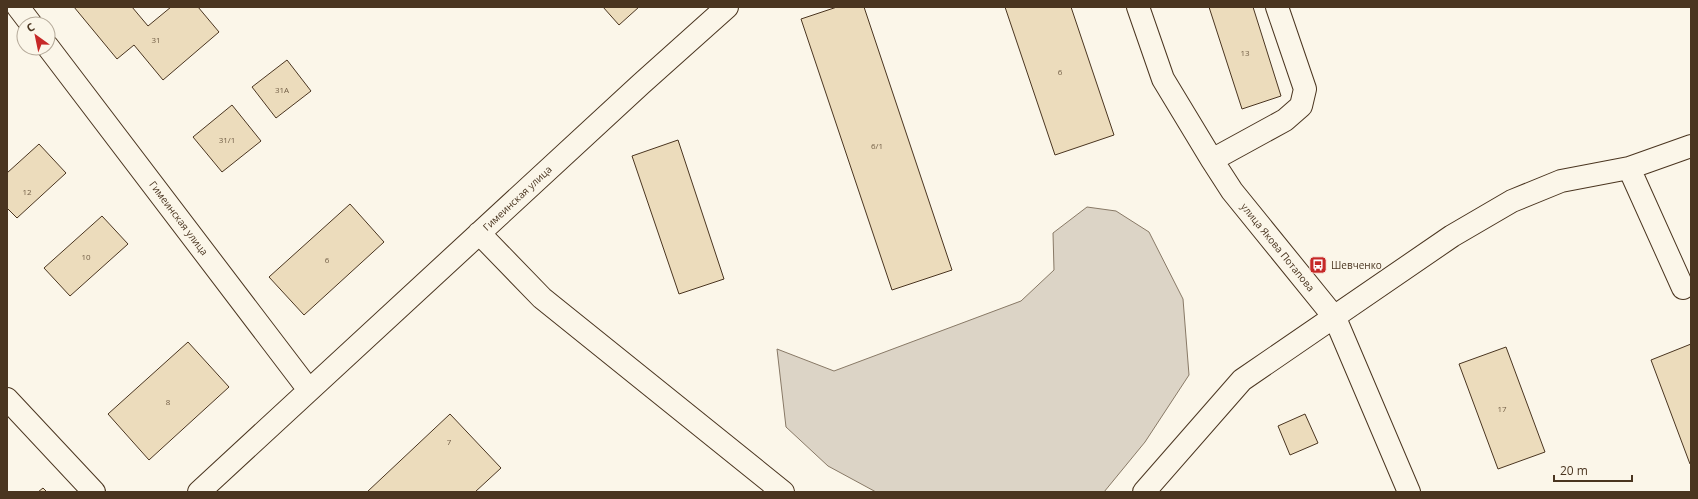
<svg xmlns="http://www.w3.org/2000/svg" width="1698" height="499" viewBox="0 0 1698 499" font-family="'Open Sans',sans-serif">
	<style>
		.water { fill: #dcd4c6; stroke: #887966 }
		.building { fill: #ecdcbc; stroke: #4a3520 }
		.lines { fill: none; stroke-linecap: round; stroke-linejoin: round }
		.minor-casing { stroke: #4a3520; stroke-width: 24 }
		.minor { stroke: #fbf6e9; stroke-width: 22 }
		.labels { text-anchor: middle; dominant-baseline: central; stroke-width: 3; stroke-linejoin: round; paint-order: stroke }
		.number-label { font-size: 8px; fill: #725f47 }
		.street-label { font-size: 10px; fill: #4a3520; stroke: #fbf6e9 }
		.poi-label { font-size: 10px; fill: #4a3520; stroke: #fbf6e9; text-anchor: start }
	</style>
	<rect width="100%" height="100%" fill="#fbf6e9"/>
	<path class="water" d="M1087 207 1116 211 1149 232 1183 299 1189 375 1145 442 1104 492H876L828 466 786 427 777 349 834 371 1021 301 1054 270 1053 233Z"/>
	<path class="building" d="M74 7H132L148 26 171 7H198L219 32 163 80 134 45 117 59Z
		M603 7H639L619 25Z
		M837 7H864L952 270 892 290 801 19Z
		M1005 7H1071L1114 135 1055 155Z
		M1209 7H1253L1281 96 1242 109Z
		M287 60 311 91 276 118 252 87Z
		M232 105 261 141 222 172 193 137Z
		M678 140 724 279 679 294 632 156Z
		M39 144 66 173 17 218 7 208V173Z
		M350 204 384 242 304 315 269 277Z
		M102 216 128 244 70 296 44 268Z
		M188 342 229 387 149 460 108 414Z
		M1691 344V463L1690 464 1651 360Z
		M1506 347 1545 452 1498 469 1459 364Z
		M450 414 501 468 475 492H367Z
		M1305 414 1318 443 1290 455 1278 426Z
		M43 488 47 492H38Z"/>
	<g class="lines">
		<defs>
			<path id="minor" d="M18 7 31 24
				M1138 7 1163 79 1212 160 1232 191 1335 318 1409 492
				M48 47 309 390
				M1212 160 1285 120 1301 106 1305 89 1277 7
				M1629 168 1691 146
				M479 233 542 298 783 492
				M7 399 94 492
				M199 492 641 84 727 7
				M1144 492 1242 380 1452 236 1512 201 1561 181 1629 168 1683 288"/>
		</defs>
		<use href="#minor" class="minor-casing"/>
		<use href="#minor" class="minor"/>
	</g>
	<defs>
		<symbol id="bus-square" viewBox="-11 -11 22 22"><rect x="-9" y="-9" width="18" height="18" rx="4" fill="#c62828" stroke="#fbf6e9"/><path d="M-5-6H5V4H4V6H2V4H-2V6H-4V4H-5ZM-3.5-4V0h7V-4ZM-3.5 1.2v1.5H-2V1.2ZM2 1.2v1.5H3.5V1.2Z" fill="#fff"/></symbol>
	</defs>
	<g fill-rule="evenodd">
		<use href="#bus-square" x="1308" y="255" width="20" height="20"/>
	</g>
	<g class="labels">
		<g class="number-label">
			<text x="156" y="39">31</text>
			<text x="1245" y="52">13</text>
			<text x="1060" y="71">6</text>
			<text x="282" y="89">31А</text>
			<text x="227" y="139">31/1</text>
			<text x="877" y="145">6/1</text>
			<text x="27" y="191">12</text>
			<text x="86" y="256">10</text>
			<text x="327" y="259">6</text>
			<text x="168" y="401">8</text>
			<text x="1502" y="408">17</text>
			<text x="449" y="441">7</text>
		</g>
		<g class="street-label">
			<text transform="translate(517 198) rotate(-43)">Гимеинская улица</text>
			<text transform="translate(179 218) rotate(53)">Гимеинская улица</text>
			<text transform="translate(1278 247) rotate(51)">улица Якова Потапова</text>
		</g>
		<g class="poi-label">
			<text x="1331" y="265">Шевченко</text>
		</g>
	</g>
	<rect width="1698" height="499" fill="none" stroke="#4a3520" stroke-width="16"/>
	<g transform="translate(36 36) rotate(327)"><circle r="19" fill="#fbf6e9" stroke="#b4a999"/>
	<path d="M0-3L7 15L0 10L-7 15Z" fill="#c62828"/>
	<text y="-6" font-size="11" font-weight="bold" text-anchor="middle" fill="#4a3520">С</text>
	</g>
	<path d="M1554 475v6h78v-6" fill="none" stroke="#4a3520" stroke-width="2"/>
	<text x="1560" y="475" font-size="12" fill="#4a3520" stroke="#fbf6e9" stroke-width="3" paint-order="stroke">20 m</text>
</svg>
